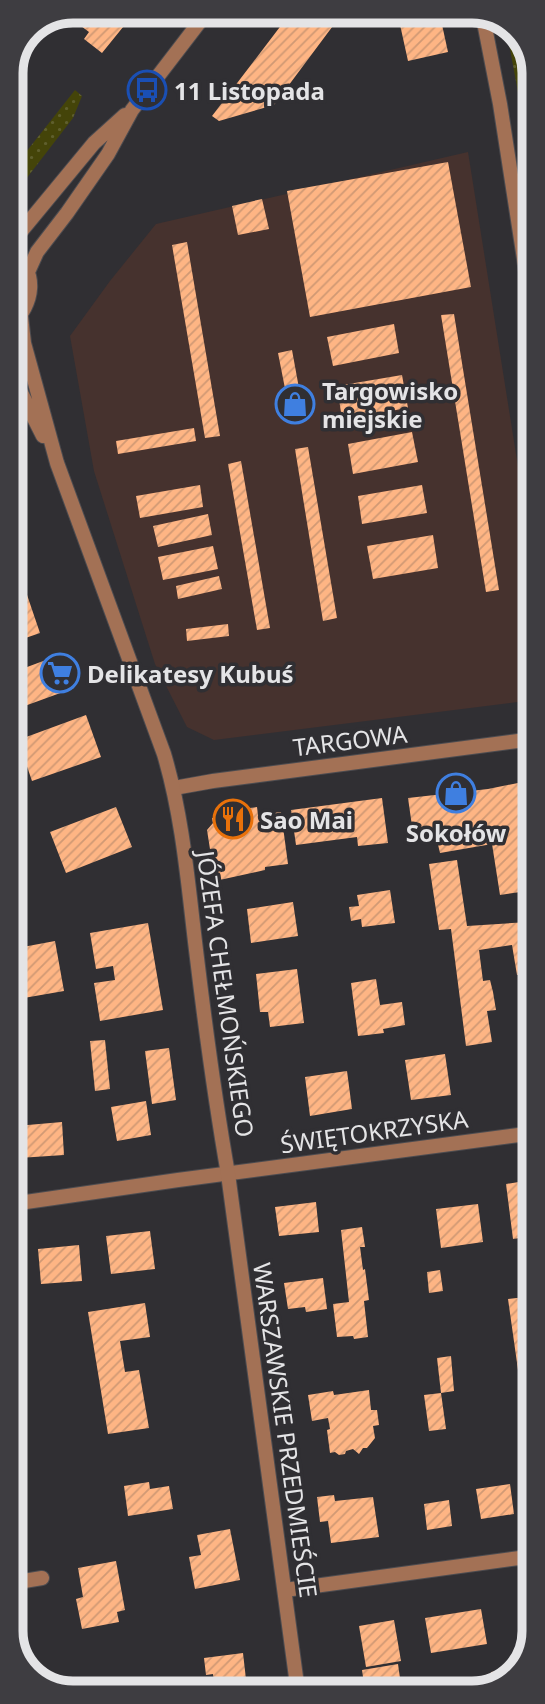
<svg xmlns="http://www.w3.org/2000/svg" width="545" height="1704" viewBox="0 0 545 1704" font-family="'Noto Sans',sans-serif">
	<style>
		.commercial { fill: #46322e }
		.grass { fill: url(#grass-dots) }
		.building { fill: url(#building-hatch) }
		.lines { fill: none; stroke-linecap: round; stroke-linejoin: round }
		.minor-casing { stroke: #4d4c50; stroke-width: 16 }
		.tertiary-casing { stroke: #4d4c50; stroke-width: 16 }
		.minor { stroke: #a37155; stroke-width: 14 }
		.tertiary { stroke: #a37155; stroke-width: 14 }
		.labels { text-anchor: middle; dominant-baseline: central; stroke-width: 7; stroke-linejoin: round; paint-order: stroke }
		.poi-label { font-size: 24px; font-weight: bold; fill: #e4e4e6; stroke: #302f33; text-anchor: start }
		.street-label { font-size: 24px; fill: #e4e4e6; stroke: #302f33 }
		.rim { fill: none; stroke: #e4e4e6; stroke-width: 9 }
	</style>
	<defs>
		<pattern id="grass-dots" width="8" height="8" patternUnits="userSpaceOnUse" patternTransform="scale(1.75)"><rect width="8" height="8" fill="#444409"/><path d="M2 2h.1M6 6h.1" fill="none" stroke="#5f5f2d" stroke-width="1.8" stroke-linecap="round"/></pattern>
		<pattern id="building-hatch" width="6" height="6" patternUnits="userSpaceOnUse" patternTransform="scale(1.75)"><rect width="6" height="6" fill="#feb584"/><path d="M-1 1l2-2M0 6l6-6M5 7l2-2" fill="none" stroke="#d09974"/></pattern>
	</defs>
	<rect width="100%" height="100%" fill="#302f33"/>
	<path class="commercial" d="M468 152 533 561V700L214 740 187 727 155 664 94 471 70 336 110 281 156 224Z"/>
	<path class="grass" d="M505 22 514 26 532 57 533 117 525 118 522 114Z
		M75 90 82 96 73 118 26 179 11 183V171Z"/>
	<path class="building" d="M78 11H136L102 53 84 39 89 32 81 26Z
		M292 11H344L274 105 219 121 212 116Z
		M397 11H439L448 52 408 61Z
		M448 162 471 287 310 317 287 191Z
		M262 199 269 229 238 235 232 206Z
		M187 242 220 436 205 438 172 245Z
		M454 314 499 590 486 592 441 315Z
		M394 324 399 353 333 366 327 337Z
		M292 350 305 421 292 424 278 353Z
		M402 375 408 408 342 419 337 386Z
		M194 428 196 441 118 454 116 441Z
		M412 432 418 462 353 474 348 444Z
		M308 447 337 618 323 621 295 449Z
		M241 461 270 628 257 630 228 464Z
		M200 485 203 507 140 518 136 496Z
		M422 485 427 513 362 524 358 496Z
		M208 514 212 535 158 547 153 526Z
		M433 535 438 568 373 579 367 546Z
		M213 546 218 569 163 580 158 557Z
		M219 576 222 589 178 599 176 586Z
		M25 589 40 633 11 643V594Z
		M228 624 229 636 187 641 186 629Z
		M62 654 74 688 11 711V673Z
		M86 715 101 757 32 781 18 740Z
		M533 780 534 890 500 895 492 844 440 853 435 832 441 831 440 829 413 833 408 798 488 789Z
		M382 798 388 843 358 846 357 837 296 845 291 810Z
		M116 807 132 847 66 873 50 832Z
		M257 807 258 815 281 812 288 864 265 867V870L215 881 207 830 213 823 212 818 225 816V811Z
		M457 860 467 926 528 922 534 964V973L517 975 512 945 479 950 483 981 490 980 493 992 496 1010 487 1011 492 1042 466 1046 451 929 439 930 429 864Z
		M390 890 395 923 362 927 361 919 351 921 349 907 359 906 357 895Z
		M293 902 298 936 251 943 247 909Z
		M148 923 163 1010 100 1021 94 983 115 980 113 966 96 969 90 933Z
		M55 941 64 991 18 999 12 964V949Z
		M297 969 304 1023 270 1027 268 1012H260L256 974Z
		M376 979 380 1005 402 1002 405 1025 383 1029 384 1033 358 1036 351 983Z
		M105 1040 110 1089 95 1091 90 1041Z
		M169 1048 176 1100 152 1104 145 1051Z
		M534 1053V1081H532L528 1054Z
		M445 1054 451 1095 411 1100 405 1060Z
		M347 1071 352 1109 310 1116 305 1077Z
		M146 1101 151 1135 117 1141 111 1107Z
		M62 1122 64 1155 19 1158 16 1126Z
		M525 1181 527 1195 534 1194V1229H531L533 1236 513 1239 506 1184Z
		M316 1202 319 1232 279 1236 275 1207Z
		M478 1204 483 1242 441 1248 436 1209Z
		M362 1227 365 1247H360L363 1270 365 1269 369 1300 364 1301 368 1337 354 1339 353 1336 337 1337 333 1304 349 1302 341 1230Z
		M150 1231 155 1269 111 1274 106 1236Z
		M17 1239 21 1268 12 1269V1240Z
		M79 1245 82 1281 41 1284 38 1249Z
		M440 1270 443 1291 429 1293 427 1272Z
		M323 1278 327 1309 306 1312 305 1307 288 1309 284 1283Z
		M534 1296V1368L518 1370 508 1299Z
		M145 1303 150 1337 120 1341 125 1372 139 1370 149 1428 108 1434 88 1312Z
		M451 1356 454 1391 441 1393 437 1358Z
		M369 1390 371 1410H377L379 1425 373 1426 375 1438 367 1448H363L359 1454 353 1449 346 1451 345 1454 339 1455 335 1452 330 1453 327 1430 330 1429 328 1418 312 1421 308 1395 333 1391 334 1395Z
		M441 1393 446 1429 429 1431 424 1395Z
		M149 1482 150 1489 169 1486 173 1509 128 1516 124 1486Z
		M510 1484 514 1514 481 1519 476 1489Z
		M334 1495 335 1501 373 1497 379 1537 331 1543 328 1521 320 1522 317 1497Z
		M449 1500 452 1526 427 1530 424 1504Z
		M230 1529 240 1580 195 1589 189 1557 201 1555 197 1535Z
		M116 1561 125 1610 117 1612 119 1622 82 1629 76 1599 83 1597 78 1568Z
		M481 1609 487 1644 431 1653 425 1618Z
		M394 1620 401 1661 366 1667 359 1626Z
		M243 1653 247 1688 215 1692 213 1674 206 1675 204 1658Z
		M398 1664 402 1692H378L377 1682 364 1684 362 1670Z
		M522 1668 521 1669 493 1688 491 1672Z
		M101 1688 102 1693H78V1692Z"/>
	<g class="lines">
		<defs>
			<path id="minor" d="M482 12 500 104 533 317
				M174 788 213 781 533 739
				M12 1204 178 1180 534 1133
				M12 1583 42 1578
				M285 1590 534 1556"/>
			<path id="tertiary" d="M11 240 18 235 94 143 125 115
				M11 252C39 270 34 305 11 325
				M28 272 37 252 67 213 108 154 132 110 208 11
				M21 316 24 343 57 463 164 754C183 818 188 884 196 950 205 1025 215 1100 228 1174L298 1692
				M11 373 43 436"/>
		</defs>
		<use href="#minor" class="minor-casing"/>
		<use href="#tertiary" class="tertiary-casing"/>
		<use href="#minor" class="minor"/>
		<use href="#tertiary" class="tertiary"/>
	</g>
	<defs>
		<symbol id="bus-ring" viewBox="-11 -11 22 22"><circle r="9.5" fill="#302f33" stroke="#1a4fb4" stroke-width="1.5"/><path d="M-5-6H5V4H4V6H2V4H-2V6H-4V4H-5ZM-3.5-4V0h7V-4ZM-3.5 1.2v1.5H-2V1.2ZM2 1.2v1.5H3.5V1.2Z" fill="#1a4fb4"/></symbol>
		<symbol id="shop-ring" viewBox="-11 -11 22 22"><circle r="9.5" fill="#302f33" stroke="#3f7fe0" stroke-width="1.5"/><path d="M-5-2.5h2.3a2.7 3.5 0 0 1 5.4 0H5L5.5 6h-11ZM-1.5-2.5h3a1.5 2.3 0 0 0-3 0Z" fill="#3f7fe0"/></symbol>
		<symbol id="supermarket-ring" viewBox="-11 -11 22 22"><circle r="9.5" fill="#302f33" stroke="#3f7fe0" stroke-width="1.5"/><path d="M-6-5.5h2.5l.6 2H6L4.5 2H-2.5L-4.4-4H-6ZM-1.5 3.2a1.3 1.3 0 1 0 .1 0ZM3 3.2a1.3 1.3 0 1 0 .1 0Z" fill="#3f7fe0"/></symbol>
		<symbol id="restaurant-ring" viewBox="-11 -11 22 22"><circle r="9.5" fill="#302f33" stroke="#e8710a" stroke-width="1.5"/><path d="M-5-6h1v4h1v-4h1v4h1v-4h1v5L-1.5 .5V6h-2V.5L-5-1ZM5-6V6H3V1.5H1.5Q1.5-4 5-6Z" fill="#e8710a"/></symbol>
	</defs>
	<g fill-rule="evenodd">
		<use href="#bus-ring" x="125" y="68" width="44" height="44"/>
		<use href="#shop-ring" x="273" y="382" width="44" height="44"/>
		<use href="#supermarket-ring" x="38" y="651" width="44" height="44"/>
		<use href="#shop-ring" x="434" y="771" width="44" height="44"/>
		<use href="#restaurant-ring" x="211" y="797" width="44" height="44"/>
	</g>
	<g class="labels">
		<g class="poi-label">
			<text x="174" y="90">11 Listopada</text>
			<text x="322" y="390">Targowisko<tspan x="322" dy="28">miejskie</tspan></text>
			<text x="87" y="673">Delikatesy Kubuś</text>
			<text x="260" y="819">Sao Mai</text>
			<text x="456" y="832" text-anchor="middle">Sokołów</text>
		</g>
		<g class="street-label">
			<text transform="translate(350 740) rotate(-7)">TARGOWA</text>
			<text transform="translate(226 994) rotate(82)">JÓZEFA CHEŁMOŃSKIEGO</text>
			<text transform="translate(374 1131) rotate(-8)">ŚWIĘTOKRZYSKA</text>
			<text transform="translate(286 1430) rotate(82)">WARSZAWSKIE PRZEDMIEŚCIE</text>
		</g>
	</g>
	<path d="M0 0H545V1704H0ZM73 23H472A50 50 0 0 1 522 73V1631A50 50 0 0 1 472 1681H73A50 50 0 0 1 23 1631V73A50 50 0 0 1 73 23Z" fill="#3e3d41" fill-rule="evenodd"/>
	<path class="rim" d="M73 23H472A50 50 0 0 1 522 73V1631A50 50 0 0 1 472 1681H73A50 50 0 0 1 23 1631V73A50 50 0 0 1 73 23Z"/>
</svg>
